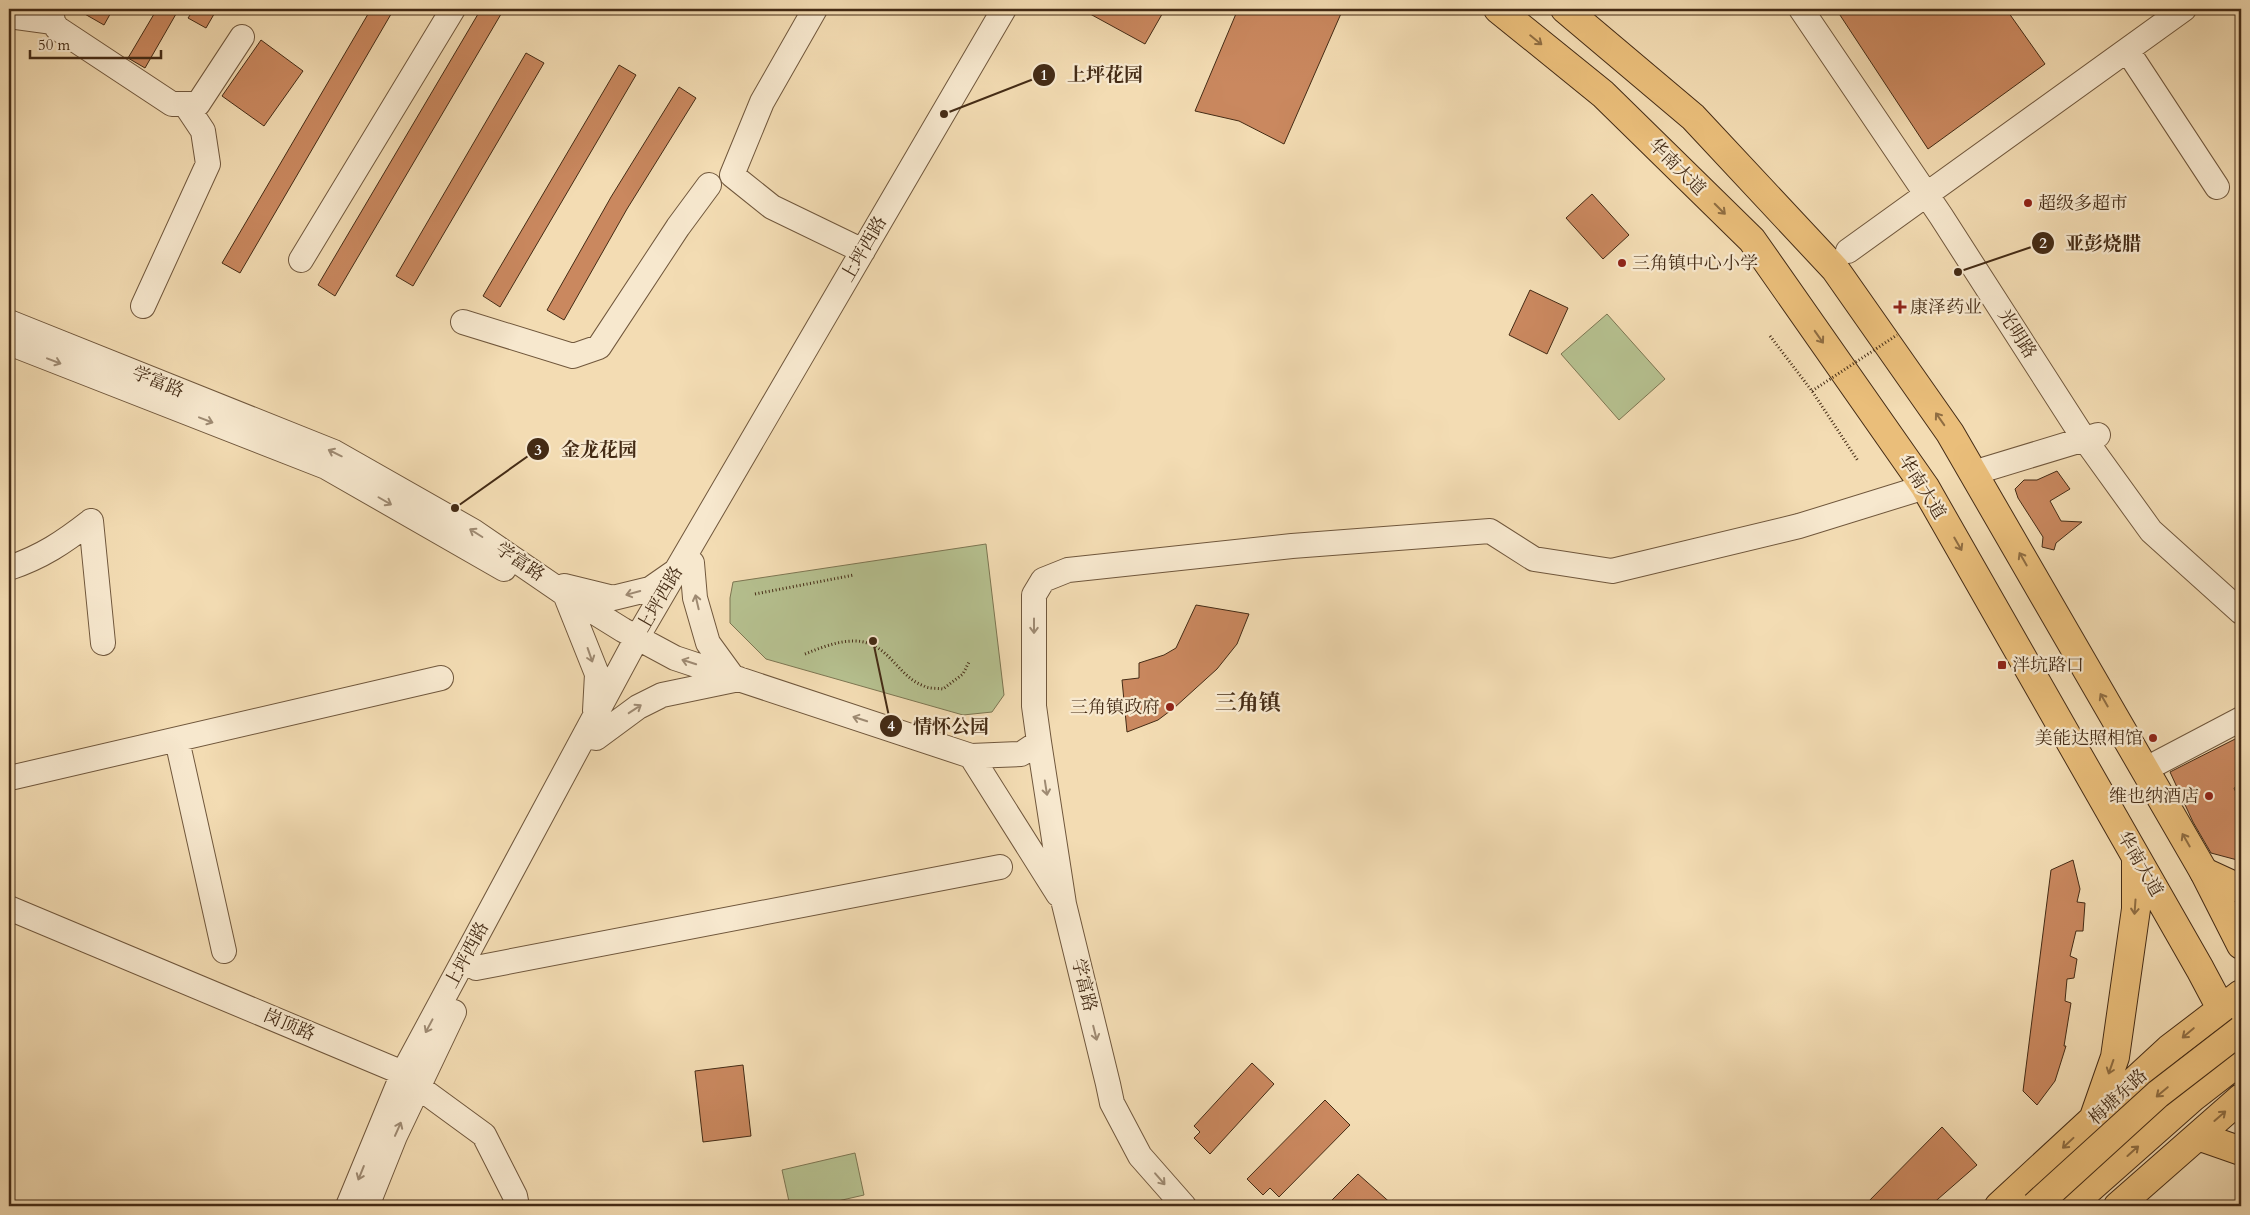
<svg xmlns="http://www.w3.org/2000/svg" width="2250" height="1215" viewBox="0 0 2250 1215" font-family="Cardo,'Noto Serif SC',serif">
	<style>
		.green { fill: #b6c190; stroke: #7d7652 }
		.building { fill: #ca885f; stroke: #442b15 }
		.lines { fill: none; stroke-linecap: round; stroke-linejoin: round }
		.minor-casing { stroke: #70573c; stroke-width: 26 }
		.major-casing { stroke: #442b15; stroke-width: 30 }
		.highway-casing { stroke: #442b15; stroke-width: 30 }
		.path { stroke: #442b15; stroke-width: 3; stroke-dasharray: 1 2.5; stroke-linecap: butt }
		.minor { stroke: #f7e8ce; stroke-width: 24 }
		.major { stroke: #eabe7a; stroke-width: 28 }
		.highway { stroke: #eabe7a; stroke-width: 28 }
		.major-bridge-casing { stroke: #442b15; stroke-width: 30; stroke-linecap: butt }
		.path-bridge { stroke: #442b15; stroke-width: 3; stroke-dasharray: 1 2.5; stroke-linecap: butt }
		.major-bridge { stroke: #eabe7a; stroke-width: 28 }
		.oneway { stroke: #8f6d42 }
		.oneway2 { stroke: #9e8a72 }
		.poi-dot { fill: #8f2418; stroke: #f7e8ce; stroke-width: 2 }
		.labels { text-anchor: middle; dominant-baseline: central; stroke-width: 4.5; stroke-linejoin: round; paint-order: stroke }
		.street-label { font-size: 18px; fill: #442b15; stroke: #f7e8ce }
		.poi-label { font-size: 18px; fill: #442b15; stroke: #f7e8ce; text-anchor: start }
		.district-label { font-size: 22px; font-weight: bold; fill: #442b15; stroke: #f7e8ce }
		.leader { fill: none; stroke: #442b15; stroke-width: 2 }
		.callout-dot { fill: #442b15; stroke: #f7e8ce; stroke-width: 2 }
		.mark-label { font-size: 15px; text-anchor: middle; font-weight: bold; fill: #fff }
		.callout-label { font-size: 19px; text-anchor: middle; font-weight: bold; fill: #442b15; stroke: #f7e8ce; stroke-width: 4.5; stroke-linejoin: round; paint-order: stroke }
	</style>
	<rect width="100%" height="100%" fill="#f3dcb3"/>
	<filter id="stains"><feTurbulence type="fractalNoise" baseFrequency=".004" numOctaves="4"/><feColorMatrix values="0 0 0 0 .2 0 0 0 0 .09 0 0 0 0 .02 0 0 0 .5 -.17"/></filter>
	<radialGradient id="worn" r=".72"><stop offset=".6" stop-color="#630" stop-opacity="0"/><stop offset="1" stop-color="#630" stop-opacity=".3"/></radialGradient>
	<path class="green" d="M1607 314 1665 379 1619 420 1561 354Z
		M986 544 1004 695 992 712 963 715 766 659 730 623V598L733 582Z
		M855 1153 864 1195 816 1206H790L782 1170Z"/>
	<path class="building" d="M76 9H113L104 25Z
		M157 9H167L176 14 145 68 128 58Z
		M194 9H217L206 28 188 18Z
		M371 9H394L240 273 222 263Z
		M481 9H504L335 296 318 285Z
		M1081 9H1165L1145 44Z
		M1238 9H1343L1284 144 1239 121 1195 111Z
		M1836 9H2006L2045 64 1928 149Z
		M261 40 303 71 264 126 222 96Z
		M526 53 544 63 413 286 396 276Z
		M619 65 636 75 500 307 483 296Z
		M679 87 696 98 627 209 564 320 547 310 611 197Z
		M1592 194 1629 235 1603 259 1566 218Z
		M1530 290 1568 308 1547 354 1509 335Z
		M2057 471 2070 489 2050 501 2061 521 2082 522 2056 543 2054 550 2042 547 2043 537 2018 498 2015 489 2024 480H2037Z
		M1196 605 1249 614 1237 644 1217 669 1174 708 1158 720 1127 732 1122 680 1139 678V663L1164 655 1176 648Z
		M2241 736V785L2234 788 2241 804V861L2211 853 2193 822 2170 772Z
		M2073 860 2080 889 2077 902 2085 903 2083 931H2076L2070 956 2077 959 2074 978 2067 979 2065 1001 2071 1003 2064 1046H2066L2055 1081 2037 1105 2023 1091 2051 870Z
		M1252 1063 1274 1084 1210 1154 1194 1138 1200 1132 1194 1126Z
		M743 1065 751 1136 703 1142 695 1071Z
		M1325 1100 1350 1125 1279 1197 1270 1188 1263 1195 1247 1179Z
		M1942 1127 1977 1165 1930 1206H1864Z
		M1358 1174 1394 1206H1326Z"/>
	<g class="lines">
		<defs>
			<path id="minor" d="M51 9 53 22 57 28 172 104H198L242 37
				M815 9 762 102 732 175 772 207 863 251
				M1801 9 1941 216 2081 434 2151 531 2241 612
				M9 16 53 22
				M2127 50 2217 187
				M1848 251 2184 9
				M301 260 453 9
				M143 306 208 164 203 131 185 104
				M9 322 334 452 473 531 565 594 623 630 675 658 971 756 1021 754 1039 742
				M463 322 573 356 599 347 678 227 709 185
				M9 343 326 467 504 569
				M1973 473 2098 435
				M91 521 103 643
				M692 563 695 598 708 643 732 676
				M9 568C42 557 64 542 91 521
				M564 586 613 598 650 589 673 573
				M565 594 597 674 595 711
				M596 738 638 707 662 695 739 679
				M177 740 224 951
				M971 756 1058 894
				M2144 770 2241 719
				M14 777 441 678
				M9 908 403 1073 417 1086 484 1135 515 1196 517 1206
				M476 968 1000 867
				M348 1206 403 1073 638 636 1004 9
				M367 1206 395 1136 454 1012
				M1184 1206 1140 1156 1112 1103 1108 1084 1064 904 1039 742 1034 706V595L1043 580 1068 570 1292 546 1490 531 1534 559 1612 571 1799 526 1925 487"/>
			<path id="major" d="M1498 9 1603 94 1752 240 1925 487 2200 969 2241 1046
				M1565 9 1693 117 1835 269 1950 433 2204 872 2241 945
				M2094 1117 2115 1057 2136 909V860
				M2198 1136 2241 1151
				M1999 1206 2169 1049 2241 994
				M2070 1206 2192 1098 2241 1060
				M2118 1206 2241 1098"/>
			<path id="highway" d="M2204 872 2241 889"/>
		</defs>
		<use href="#minor" class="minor-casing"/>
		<use href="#major" class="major-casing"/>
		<use href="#highway" class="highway-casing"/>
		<path class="path" d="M1770 336 1812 391 1858 461
			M755 594 854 575
			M805 654C820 648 837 641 854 641 889 641 896 676 924 686 929 689 937 688 943 689L963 674 969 662"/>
		<use href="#minor" class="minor"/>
		<use href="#major" class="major"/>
		<use href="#highway" class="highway"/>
		<defs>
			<path id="major-bridge" d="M2035 1206 2158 1094 2241 1030"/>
		</defs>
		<use href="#major-bridge" class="major-bridge-casing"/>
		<path class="path-bridge" d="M1812 391 1897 335"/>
		<use href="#major-bridge" class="major-bridge"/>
	</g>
	<defs><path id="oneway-shaft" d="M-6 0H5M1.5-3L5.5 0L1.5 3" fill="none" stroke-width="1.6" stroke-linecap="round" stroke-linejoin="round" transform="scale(1.25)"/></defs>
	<g class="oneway">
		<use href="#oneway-shaft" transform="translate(1536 40) rotate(39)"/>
		<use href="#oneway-shaft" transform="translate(1720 209) rotate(45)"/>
		<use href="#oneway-shaft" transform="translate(1819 337) rotate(55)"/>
		<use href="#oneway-shaft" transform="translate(1940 419) rotate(-125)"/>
		<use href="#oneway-shaft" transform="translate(1958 544) rotate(60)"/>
		<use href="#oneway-shaft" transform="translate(2023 559) rotate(-120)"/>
		<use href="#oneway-shaft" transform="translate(2104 700) rotate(-120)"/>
		<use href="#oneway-shaft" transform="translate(2186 840) rotate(-120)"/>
		<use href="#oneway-shaft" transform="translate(2135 907) rotate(94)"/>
		<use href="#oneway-shaft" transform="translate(2188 1033) rotate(140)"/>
		<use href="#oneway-shaft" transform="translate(2111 1067) rotate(109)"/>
		<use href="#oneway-shaft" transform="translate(2162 1092) rotate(140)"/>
		<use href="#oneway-shaft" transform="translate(2220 1116) rotate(-41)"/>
		<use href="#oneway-shaft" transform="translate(2068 1143) rotate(137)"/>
		<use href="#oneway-shaft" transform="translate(2133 1151) rotate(-42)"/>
	</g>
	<g class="oneway2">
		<use href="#oneway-shaft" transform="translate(54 361) rotate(21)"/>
		<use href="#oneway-shaft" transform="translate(206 420) rotate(21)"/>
		<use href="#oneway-shaft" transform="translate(335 453) rotate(-154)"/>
		<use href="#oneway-shaft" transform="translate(385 501) rotate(30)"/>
		<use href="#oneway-shaft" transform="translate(476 533) rotate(-148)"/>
		<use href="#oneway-shaft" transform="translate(633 593) rotate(165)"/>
		<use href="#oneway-shaft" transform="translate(697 602) rotate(-103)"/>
		<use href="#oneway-shaft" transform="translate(1034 626) rotate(90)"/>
		<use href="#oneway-shaft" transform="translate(590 655) rotate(71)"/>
		<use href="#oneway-shaft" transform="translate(689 662) rotate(-162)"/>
		<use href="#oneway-shaft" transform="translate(635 709) rotate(-33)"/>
		<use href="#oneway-shaft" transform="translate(860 719) rotate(-162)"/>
		<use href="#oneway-shaft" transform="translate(1046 788) rotate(81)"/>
		<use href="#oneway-shaft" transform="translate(429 1026) rotate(118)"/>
		<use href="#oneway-shaft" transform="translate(1095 1033) rotate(76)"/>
		<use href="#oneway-shaft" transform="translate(398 1129) rotate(-66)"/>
		<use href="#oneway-shaft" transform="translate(361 1173) rotate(112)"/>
		<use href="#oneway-shaft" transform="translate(1160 1179) rotate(49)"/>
	</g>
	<g class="poi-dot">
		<circle cx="2028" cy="203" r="5"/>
		<circle cx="1622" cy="263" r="5"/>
		<path d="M1897.5 299.5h5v5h5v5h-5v5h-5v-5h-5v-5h5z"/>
		<rect x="1997" y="660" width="10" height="10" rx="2.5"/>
		<circle cx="1170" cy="707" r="5"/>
		<circle cx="2153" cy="738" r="5"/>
		<circle cx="2209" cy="796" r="5"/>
	</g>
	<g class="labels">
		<g class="street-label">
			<text transform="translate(1677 167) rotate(45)">华南大道</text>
			<text transform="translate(864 249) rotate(-60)">上坪西路</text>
			<text transform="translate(2017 334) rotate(57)">光明路</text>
			<text transform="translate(158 382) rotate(22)">学富路</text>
			<text transform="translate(1922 487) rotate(58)">华南大道</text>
			<text transform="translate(520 562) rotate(34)">学富路</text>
			<text transform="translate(660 599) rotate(-60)">上坪西路</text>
			<text transform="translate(2140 864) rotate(60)">华南大道</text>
			<text transform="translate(467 955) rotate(-62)">上坪西路</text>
			<text transform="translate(1084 985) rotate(76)">学富路</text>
			<text transform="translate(289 1025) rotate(23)">岗顶路</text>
			<text transform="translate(2118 1097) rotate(-43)">梅塘东路</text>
		</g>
		<g class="poi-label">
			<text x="2038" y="203">超级多超市</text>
			<text x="1632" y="263">三角镇中心小学</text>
			<text x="1910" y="307">康泽药业</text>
			<text x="2012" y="665">泮坑路口</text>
			<text x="1160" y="707" text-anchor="end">三角镇政府</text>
			<text x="2143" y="738" text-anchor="end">美能达照相馆</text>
			<text x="2199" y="796" text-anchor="end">维也纳酒店</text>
		</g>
		<g class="district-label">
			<text x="1248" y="703">三角镇</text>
		</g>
	</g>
	<path class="leader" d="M944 114L1044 75M1958 272L2043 243M455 508L538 449M873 641L891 726"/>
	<g class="callout-dot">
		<circle cx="944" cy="114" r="5"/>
		<circle cx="1958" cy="272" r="5"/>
		<circle cx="455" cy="508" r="5"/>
		<circle cx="873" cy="641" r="5"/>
		<circle cx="1044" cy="75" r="12"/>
		<circle cx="2043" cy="243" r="12"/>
		<circle cx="538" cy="449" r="12"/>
		<circle cx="891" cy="726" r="12"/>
	</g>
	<g class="mark-label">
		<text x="1044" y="80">1</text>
		<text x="2043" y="248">2</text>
		<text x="538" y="455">3</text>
		<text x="891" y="731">4</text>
	</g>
	<g class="callout-label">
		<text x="1105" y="81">上坪花园</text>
		<text x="2103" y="250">亚彭烧腊</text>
		<text x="599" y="456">金龙花园</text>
		<text x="951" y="733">情怀公园</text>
	</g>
	<rect width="2250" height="1215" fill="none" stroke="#f3dcb3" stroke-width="30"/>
	<rect x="10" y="10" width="2230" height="1195" fill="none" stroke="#442b15" stroke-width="2.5"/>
	<rect x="15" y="15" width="2220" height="1185" fill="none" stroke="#442b15"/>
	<path d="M30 50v8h131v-8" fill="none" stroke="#442b15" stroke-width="2.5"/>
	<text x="38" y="50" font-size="15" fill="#442b15" stroke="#f7e8ce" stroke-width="4" paint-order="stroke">50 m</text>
	<rect width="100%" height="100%" filter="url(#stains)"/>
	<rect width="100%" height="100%" fill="url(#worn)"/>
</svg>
